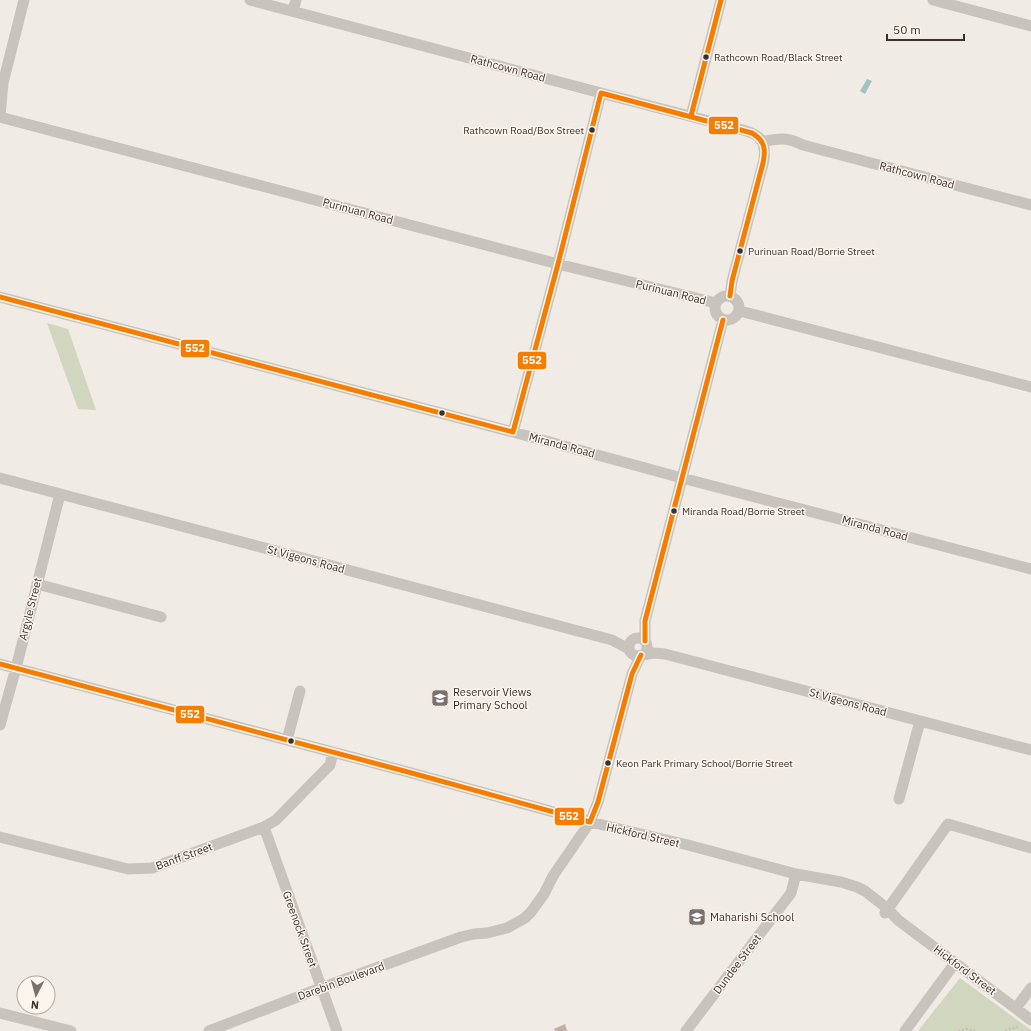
<svg xmlns="http://www.w3.org/2000/svg" width="1031" height="1031" viewBox="0 0 1031 1031" font-family="'IBM Plex Sans',sans-serif">
	<style>
		.green { fill: #d1d6bf }
		.water { fill: #a1c2c1 }
		.building { fill: #c3afa7 }
		.lines { fill: none; stroke-linecap: round; stroke-linejoin: round }
		.path { stroke: #c2bbb6; stroke-width: 2; stroke-dasharray: 2 2; stroke-linecap: butt }
		.minor { stroke: #c9c3be; stroke-width: 11 }
		.bus-1-casing { stroke: #fbf5ee; stroke-width: 8 }
		.bus-1 { stroke: #f57e02; stroke-width: 5 }
		.bus-dot { fill: #3b302b; stroke: #fbf5ee; stroke-width: 1.5 }
		.labels { text-anchor: middle; dominant-baseline: central; stroke-width: 3; stroke-linejoin: round; paint-order: stroke }
		.bus-label { font-size: 10px; fill: #3b302b; stroke: #fbf5ee; text-anchor: start }
		.street-label { font-size: 11px; fill: #3b302b; stroke: #fbf5ee }
		.poi-label { font-size: 11px; fill: #3b302b; stroke: #fbf5ee; text-anchor: start }
		.line-badge { stroke: #fbf5ee; stroke-width: 1.5 }
		.badge-label { font-size: 11px; text-anchor: middle; font-weight: bold; fill: #fff }
	</style>
	<rect width="100%" height="100%" fill="#f0ebe5"/>
	<path class="green" d="M47 323 68 329 96 410 78 409Z
		M960 978 1031 1030V1031H918Z"/>
	<path class="water" d="M867 79 872 81 865 94 860 91Z"/>
	<path class="building" d="M565 1024 567 1031H555L554 1029Z"/>
	<g class="lines">
		<path class="path" d="M958 1031 968 1029 975 1031
			M1005 1031 1018 1027"/>
		<path class="minor" d="M250 0 601 93 743 130C761 135 766 141 764 160L732 281 730 296
			M933 0 1031 26
			M293 11 296 0
			M691 116 721 0
			M0 117 558 264 716 303
			M0 117 3 83 24 0
			M762 142C779 138 787 137 803 145L1031 205
			M715 308a12 12 0 1 1 24 0a12 12 0 1 1-24 0Z
			M0 297 513 432 682 478 1031 569
			M740 311 1031 387
			M513 432 558 264 601 93
			M0 478 612 640 629 649
			M37 584 161 617
			M629 647a9 9 0 1 1 18 0a9 9 0 1 1-18 0Z
			M645 641V621L723 320
			M643 655 653 653 665 654 1031 750
			M0 664 408 772 590 822 688 845 796 874 841 882 857 887 865 891 888 909 898 920 1031 1020
			M0 725 16 668 60 494
			M287 740 300 691
			M899 799 920 721
			M264 827 337 1031
			M0 837 128 869 152 868 264 827 276 820 330 765 333 752
			M885 913 948 824 1031 848
			M1016 1008 1031 988
			M0 1013 71 1031
			M209 1031 321 988 461 937 474 934 487 933 507 928 525 918 531 912 544 894 553 876 590 822 598 802 632 674 641 655
			M686 1031 791 893 796 874
			M905 1031 955 963"/>
		<defs>
			<path id="bus-1" d="M691 116 721 0
				M0 297 513 432 558 264 601 93 752 133C765 141 766 149 763 163L732 281 730 296
				M645 641V621L723 320
				M0 664 408 772 590 822 598 802 632 674 641 655"/>
		</defs>
		<use href="#bus-1" class="bus-1-casing"/>
		<use href="#bus-1" class="bus-1"/>
	</g>
	<defs>
		<symbol id="school-square" viewBox="-11 -11 22 22"><rect x="-9" y="-9" width="18" height="18" rx="4" fill="#7a716c" stroke="#fbf5ee"/><path d="M0-5L7-2L0 1L-7-2ZM-4 1L0 2.5L4 1V4Q0 6-4 4Z" fill="#fff"/></symbol>
	</defs>
	<g fill-rule="evenodd">
		<use href="#school-square" x="430" y="688" width="20" height="20"/>
		<use href="#school-square" x="687" y="907" width="20" height="20"/>
	</g>
	<g class="bus-dot">
		<circle cx="706" cy="57" r="3.5"/>
		<circle cx="592" cy="130" r="3.5"/>
		<circle cx="740" cy="251" r="3.5"/>
		<circle cx="442" cy="413" r="3.5"/>
		<circle cx="674" cy="511" r="3.5"/>
		<circle cx="291" cy="741" r="3.5"/>
		<circle cx="608" cy="763" r="3.5"/>
	</g>
	<g class="labels">
		<g class="bus-label">
			<text x="714" y="57">Rathcown Road/Black Street</text>
			<text x="584" y="130" text-anchor="end">Rathcown Road/Box Street</text>
			<text x="748" y="251">Purinuan Road/Borrie Street</text>
			<text x="682" y="511">Miranda Road/Borrie Street</text>
			<text x="616" y="763">Keon Park Primary School/Borrie Street</text>
		</g>
		<g class="street-label">
			<text transform="translate(508 68) rotate(15)">Rathcown Road</text>
			<text transform="translate(917 175) rotate(15)">Rathcown Road</text>
			<text transform="translate(358 211) rotate(15)">Purinuan Road</text>
			<text transform="translate(671 292) rotate(14)">Purinuan Road</text>
			<text transform="translate(562 445) rotate(15)">Miranda Road</text>
			<text transform="translate(875 528) rotate(15)">Miranda Road</text>
			<text transform="translate(306 559) rotate(15)">St Vigeons Road</text>
			<text transform="translate(30 609) rotate(-76)">Argyle Street</text>
			<text transform="translate(848 702) rotate(15)">St Vigeons Road</text>
			<text transform="translate(643 835) rotate(13)">Hickford Street</text>
			<text transform="translate(184 856) rotate(-20)">Banff Street</text>
			<text transform="translate(300 929) rotate(70)">Greenock Street</text>
			<text transform="translate(737 964) rotate(-53)">Dundee Street</text>
			<text transform="translate(965 970) rotate(37)">Hickford Street</text>
			<text transform="translate(341 981) rotate(-20)">Darebin Boulevard</text>
		</g>
		<g class="poi-label">
			<text x="453" y="692">Reservoir Views<tspan x="453" dy="13">Primary School</tspan></text>
			<text x="710" y="917">Maharishi School</text>
		</g>
	</g>
	<g class="line-badge">
		<rect x="708" y="116" width="31" height="19" rx="4" fill="#f57e02"/>
		<rect x="180" y="339" width="30" height="19" rx="4" fill="#f57e02"/>
		<rect x="517" y="351" width="30" height="19" rx="4" fill="#f57e02"/>
		<rect x="175" y="705" width="30" height="19" rx="4" fill="#f57e02"/>
		<rect x="554" y="807" width="31" height="19" rx="4" fill="#f57e02"/>
	</g>
	<g class="badge-label">
		<text x="724" y="129">552</text>
		<text x="195" y="352">552</text>
		<text x="532" y="364">552</text>
		<text x="190" y="718">552</text>
		<text x="569" y="820">552</text>
	</g>
	<g transform="translate(36 995) rotate(186)"><circle r="19" fill="#fbf5ee" stroke="#aea6a0"/>
	<path d="M0-3L7 15L0 10L-7 15Z" fill="#7a716c"/>
	<text y="-6" font-size="11" font-weight="bold" text-anchor="middle" fill="#3b302b">N</text>
	</g>
	<path d="M887 34v6h77v-6" fill="none" stroke="#3b302b" stroke-width="2"/>
	<text x="893" y="34" font-size="12" fill="#3b302b" stroke="#fbf5ee" stroke-width="3" paint-order="stroke">50 m</text>
</svg>
